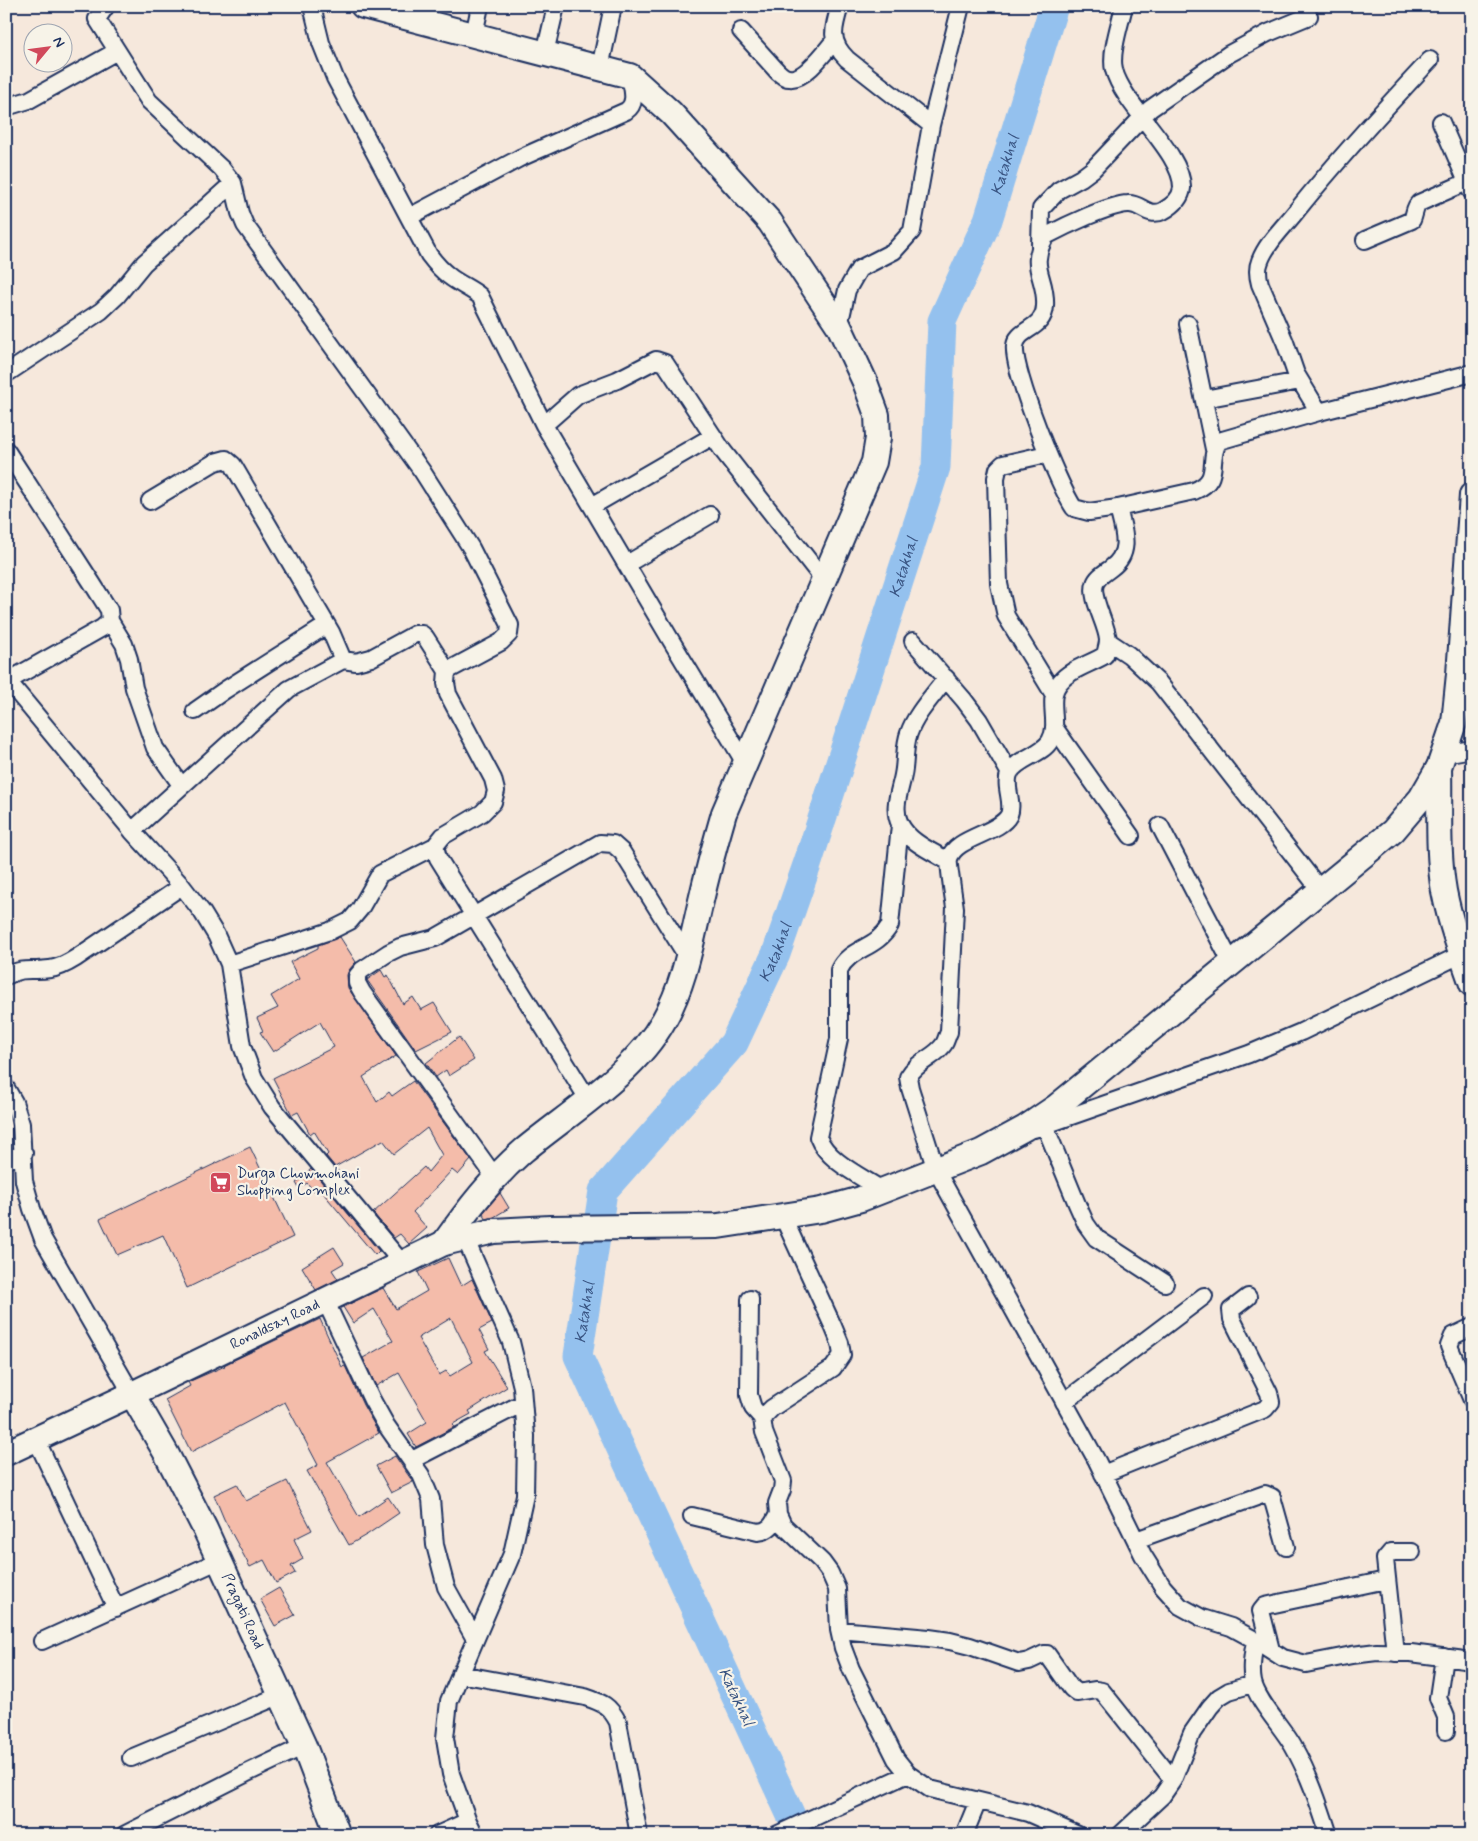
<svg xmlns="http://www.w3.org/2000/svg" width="1478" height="1841" viewBox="0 0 1478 1841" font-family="Mynerve,sans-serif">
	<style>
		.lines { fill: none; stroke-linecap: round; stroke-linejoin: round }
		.river { stroke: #94c1ee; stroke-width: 29 }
		.building { fill: #f4bcaa; stroke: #1b2f5e; fill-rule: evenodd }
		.street-casing { stroke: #1b2f5e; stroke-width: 20 }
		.secondary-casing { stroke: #1b2f5e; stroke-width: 28 }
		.street { stroke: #f7f3e8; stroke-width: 16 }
		.secondary { stroke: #f7f3e8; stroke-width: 24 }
		.labels { text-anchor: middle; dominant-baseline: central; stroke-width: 4.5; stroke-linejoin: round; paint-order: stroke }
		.poi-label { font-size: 15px; fill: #1b2f5e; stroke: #f7f3e8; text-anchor: start }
		.street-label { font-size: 15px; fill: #1b2f5e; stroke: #f7f3e8 }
		.water-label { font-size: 16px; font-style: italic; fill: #395482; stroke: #f7f3e8 }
	</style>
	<rect width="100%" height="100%" fill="#f6e8dc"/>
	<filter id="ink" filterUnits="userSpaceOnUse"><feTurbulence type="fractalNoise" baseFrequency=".02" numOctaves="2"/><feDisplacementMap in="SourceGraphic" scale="10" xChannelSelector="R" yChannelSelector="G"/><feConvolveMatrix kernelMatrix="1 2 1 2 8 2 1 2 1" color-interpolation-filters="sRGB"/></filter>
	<g filter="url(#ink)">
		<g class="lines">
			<path class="river" id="s1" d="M800 1835 578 1356 603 1191 734 1043 776 954 808 862 936 467 942 321 988 220 1054 6"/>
		</g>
		<path class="building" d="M340 937 356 962 349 970 347 975 348 988 396 1056 363 1077 377 1102 389 1092 392 1096 413 1081 471 1160 458 1175 452 1170 413 1212 427 1228 409 1244 400 1234 394 1238 373 1213 424 1167 428 1172 442 1155 427 1128 394 1154 383 1140 335 1167 326 1156 328 1154 314 1131 310 1134 298 1112 292 1115 273 1078 334 1047 320 1022 273 1052 260 1032 263 1031 257 1018 278 1008 271 996 299 979 290 962 318 948V945Z
			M381 970 385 977 388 975 403 1004 413 997 421 1010 434 1003 452 1032 416 1050 367 980Z
			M459 1037 474 1060 449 1076 446 1070 436 1077 426 1063Z
			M250 1147 293 1237 187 1288 163 1235 117 1255 100 1219Z
			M311 1169 379 1251 375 1255 318 1187 314 1191 307 1183 299 1188 296 1183Z
			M500 1193 509 1208 494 1217 486 1219 483 1213Z
			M334 1247 344 1263 332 1270 338 1279 316 1290 302 1267Z
			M448 1258 461 1286 472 1279 492 1323 479 1330 489 1349 485 1351 507 1387 469 1411 471 1414 453 1424 454 1427 416 1447 408 1434 427 1422 399 1373 376 1386 363 1358 393 1341 374 1309 353 1323 343 1307 383 1288 396 1309 427 1291 418 1272ZM451 1318 473 1362 450 1376 446 1371 439 1375 418 1338Z
			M320 1319 342 1367 345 1366 363 1405 379 1433 327 1462 359 1517 388 1497 399 1513 368 1534 349 1545 307 1471 318 1465 285 1402 191 1452 165 1400 190 1386 188 1382 225 1366 224 1365 232 1361Z
			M395 1456 413 1482 391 1493 376 1466Z
			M287 1481 312 1530 294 1539 303 1559 291 1566 295 1573 276 1583 264 1560 250 1567 224 1519 214 1495 237 1484 246 1501Z
			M279 1588 295 1615 275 1626 260 1599Z"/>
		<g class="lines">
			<defs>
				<path id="street" d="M106 6 97 19 149 101 222 169 233 183 240 213 245 225 422 471 471 548 510 625 509 634 501 642 447 671 446 683 448 694 493 779 496 791 493 802 482 813 443 836 435 846 438 858 588 1099
					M312 6 321 43 335 78 429 255C435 263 441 270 449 276 459 284 470 288 480 296L544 425 672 642 745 763
					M840 6C833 29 829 41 847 59L931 125
					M1124 6C1120 24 1110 53 1114 70 1124 107 1183 153 1182 188 1181 199 1172 206 1163 211 1148 218 1141 203 1128 204 1108 205 1065 226 1046 236 1027 268 1047 276 1045 306 1044 330 1017 328 1015 346 1012 370 1059 487 1074 508L1089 512 1118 508 1194 491C1223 479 1206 461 1219 441L1319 412 1472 373
					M741 31 778 72C782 75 784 78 789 78 804 81 825 52 834 41
					M474 35 480 6
					M545 53 556 6
					M600 68 613 6
					M6 107 29 100 117 51
					M1441 122 1471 191
					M409 217 520 158 626 111C638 103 632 88 630 76
					M1365 240 1412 220C1415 214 1414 208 1419 203L1467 182
					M1040 246 1041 209 1059 190 1081 178 1093 169 1150 109 1229 54 1268 33 1309 16
					M1188 324 1214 449
					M839 326 847 290 859 269 894 251 912 231 931 125 961 6
					M6 374 101 311 117 296 144 263 233 183
					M1204 399 1300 381
					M1319 412 1296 374 1285 342 1260 284C1258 277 1257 268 1260 261 1267 242 1286 225 1298 209 1340 157 1385 108 1430 60
					M544 425 578 395 617 380 656 360 665 363 723 451 823 579
					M6 450 92 583 109 610 110 621 102 628 8 681 132 831 182 886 202 912 216 935 229 964 242 1046 254 1078 272 1107 402 1263
					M1047 454 1003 464 998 469 996 478 999 584 1006 616 1053 693
					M150 501 215 462 226 459 233 465 331 632 343 660
					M592 506 713 436
					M1118 508C1123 530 1133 552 1111 568 1106 572 1097 577 1095 584 1090 598 1107 624 1108 640 1108 645 1106 650 1105 655 1091 664 1070 669 1060 682 1045 699 1061 723 1050 741 1042 755 1015 759 1009 774 1004 787 1014 802 1009 815 999 834 955 837 949 859 948 863 954 900 955 908L949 1032C947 1036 946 1041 944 1044 935 1058 918 1060 908 1077L910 1088 936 1170 1097 1461 1143 1555 1163 1587 1180 1606 1202 1618 1231 1627 1255 1640 1283 1658 1306 1664 1352 1655 1377 1652 1411 1653 1472 1661
					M627 564 710 515
					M110 621 124 644 129 659 134 688 155 748 181 785
					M913 641 964 700 979 720 1009 772
					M1108 641 1129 655 1159 683 1321 891
					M946 678C934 695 916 713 909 733 904 746 906 761 903 775 900 791 892 808 900 824 909 842 931 851 948 861
					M195 711 225 690 327 625
					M1054 727 1131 836
					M1444 754 1472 749
					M1160 826 1232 964
					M132 831 289 689 343 660 356 662 371 658 415 634H422L426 638 447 671
					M229 964 330 931 350 921 360 909 380 874 435 846
					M6 976C26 966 31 972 50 969 59 968 68 963 76 958L182 886
					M6 1088 14 1102 21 1124 24 1181 32 1209 43 1239 132 1394
					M1045 1126 1077 1204 1086 1224 1096 1238 1165 1283
					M1034 1129 1249 1054 1301 1032 1462 954
					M6 1160 24 1153
					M495 1177 362 992 357 983V976L362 970 388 953 400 947 435 938 600 843 613 844 622 852 688 958
					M882 1190C861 1176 827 1161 818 1137L839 1039V970C850 947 876 950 890 925L900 825
					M783 1217 833 1326 840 1343 842 1355 833 1368 772 1408 762 1418 764 1432 783 1481 782 1490 777 1503 778 1514 783 1525 822 1562 830 1573 837 1589 839 1630 843 1648 851 1669 896 1759 908 1774 930 1789 1028 1813 1078 1835
					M465 1238 511 1342 522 1387 526 1436 525 1495 512 1554 449 1701 445 1738 451 1774 468 1821 475 1835
					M750 1299 749 1395 753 1408 762 1418
					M325 1300 372 1400 386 1425 421 1475 431 1499 435 1545 446 1587 475 1639
					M1472 1327 1453 1336 1449 1346 1472 1400
					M1064 1402 1204 1296
					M36 1439 116 1608
					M412 1460 523 1403
					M1103 1474 1265 1409 1271 1402 1269 1393 1232 1319 1231 1310 1248 1297
					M692 1516 758 1532C770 1531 773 1524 778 1514
					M1136 1540 1265 1494 1272 1497 1286 1547
					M839 1630 929 1638 950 1641 970 1646 1019 1663 1029 1661 1044 1654H1047L1071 1688 1077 1693 1096 1690 1102 1691 1173 1780
					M1255 1640C1253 1654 1250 1668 1253 1682 1257 1701 1283 1728 1293 1746 1309 1774 1319 1804 1329 1835
					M42 1641 220 1560
					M1271 1650 1261 1611 1265 1606 1386 1580
					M1395 1653 1385 1559 1391 1552H1412
					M1444 1657 1438 1698 1446 1717V1731
					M460 1674 585 1697C603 1703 609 1705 618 1722L639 1835
					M131 1758 281 1695
					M124 1835 245 1774 304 1746
					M437 1835 468 1821
					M776 1835 908 1774
					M964 1835 978 1801
					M1120 1835 1162 1796 1173 1780 1192 1733 1210 1707 1219 1697 1229 1691 1253 1684"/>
				<g id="secondary">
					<path d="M363 6 630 76 671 113 770 222 839 326 865 382 877 415 878 438 874 462 724 813C715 844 707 874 700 905 691 944 684 985 664 1020 634 1074 570 1112 523 1151 492 1178 468 1209 444 1243"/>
					<path d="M1439 767C1440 808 1437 851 1444 891 1450 922 1461 953 1472 984"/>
					<path id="s2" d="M132 1394 166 1453 205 1529 304 1746 338 1835"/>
					<path id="s3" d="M6 1453 132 1394 444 1243 494 1231 550 1228 718 1226 821 1210 861 1199 981 1152 1025 1128 1056 1107 1393 831 1421 798 1439 767 1454 723 1459 674 1472 495"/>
				</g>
			</defs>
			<use href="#street" class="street-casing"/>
			<use href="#secondary" class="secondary-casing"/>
			<use href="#street" class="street"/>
			<use href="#secondary" class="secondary"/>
		</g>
	</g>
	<defs>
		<symbol id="supermarket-square" viewBox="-11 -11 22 22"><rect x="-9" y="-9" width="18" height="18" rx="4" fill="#d1495b" stroke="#f7f3e8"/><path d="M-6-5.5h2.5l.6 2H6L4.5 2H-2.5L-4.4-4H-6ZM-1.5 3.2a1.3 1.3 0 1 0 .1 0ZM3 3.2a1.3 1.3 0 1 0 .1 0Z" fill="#fff"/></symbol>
	</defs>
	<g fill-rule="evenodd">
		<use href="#supermarket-square" x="208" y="1170" width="25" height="25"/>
	</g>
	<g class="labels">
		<g class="poi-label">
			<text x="237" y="1174">Durga Chowmohani<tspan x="237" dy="17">Shopping Complex</tspan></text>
		</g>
		<g class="street-label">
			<text stroke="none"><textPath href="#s3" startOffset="298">Ronaldsay Road</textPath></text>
			<text stroke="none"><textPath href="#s2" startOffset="244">Pragati Road</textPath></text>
		</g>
		<g class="water-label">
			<text stroke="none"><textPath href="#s1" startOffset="1818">Katakhal</textPath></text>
			<text stroke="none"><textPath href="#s1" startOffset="1398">Katakhal</textPath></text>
			<text stroke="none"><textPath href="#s1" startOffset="992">Katakhal</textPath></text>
			<text stroke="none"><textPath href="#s1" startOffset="572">Katakhal</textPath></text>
			<text transform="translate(736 1697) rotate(65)">Katakhal</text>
		</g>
	</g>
	<rect width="1478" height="1841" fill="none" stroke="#f7f3e8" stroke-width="25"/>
	<rect x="12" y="12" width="1453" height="1816" fill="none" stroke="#1b2f5e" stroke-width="2" filter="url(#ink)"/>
	<g transform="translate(48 48) rotate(61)"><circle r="24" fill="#f7f3e8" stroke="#9fa5b1"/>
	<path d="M0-4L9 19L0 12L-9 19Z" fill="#d1495b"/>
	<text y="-8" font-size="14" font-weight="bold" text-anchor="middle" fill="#1b2f5e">N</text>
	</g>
</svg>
